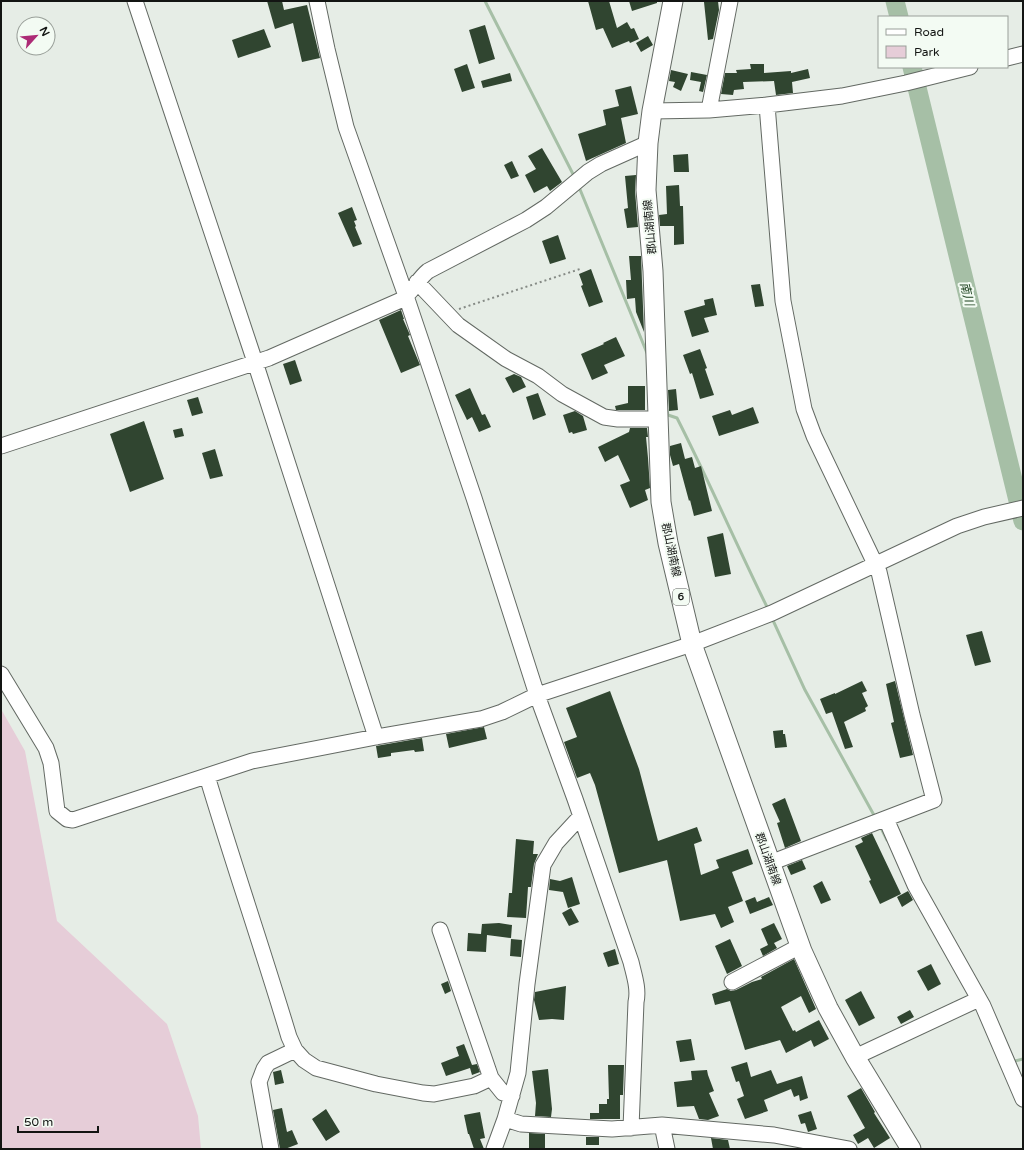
<svg xmlns="http://www.w3.org/2000/svg" width="1024" height="1150" viewBox="0 0 1024 1150" font-family="'Varela Round','Noto Sans JP',sans-serif">
	<style>
		.green { fill: #e6cdd8 }
		.lines { fill: none; stroke-linecap: round; stroke-linejoin: round }
		.stream { stroke: #a6bfa6; stroke-width: 3 }
		.river { stroke: #a6bfa6; stroke-width: 19 }
		.building { fill: #304530 }
		.minor-casing { stroke: #636963; stroke-width: 17 }
		.major-casing { stroke: #636963; stroke-width: 21 }
		.path { stroke: #858a85; stroke-width: 2; stroke-dasharray: 2 3; stroke-linecap: butt }
		.minor { stroke: #fff; stroke-width: 15 }
		.major { stroke: #fff; stroke-width: 19 }
		.labels { text-anchor: middle; dominant-baseline: central; stroke-width: 4; stroke-linejoin: round; paint-order: stroke }
		.shield { fill: #f3fbf3; stroke: #565a56; stroke-width: 1 }
		.shield-label { font-size: 10px; font-weight: bold; fill: #131513 }
		.street-label { font-size: 11px; fill: #131513; stroke: #f3fbf3 }
		.water-label { font-size: 12px; font-style: italic; fill: #1b401d; stroke: #f3fbf3 }
	</style>
	<rect width="100%" height="100%" fill="#e6ede6"/>
	<path class="green" d="M1 709 25 751 57 921 167 1024 198 1116 201 1149H1Z"/>
	<g class="lines">
		<path class="stream" d="M485 1 575 178
			M579 187 647 353
			M667 410 668 415 677 418C709 481 737 546 768 609
			M772 618 805 690 875 817
			M880 826 887 840
			M1015 1061 1023 1059"/>
		<path class="river" d="M895 1 899 17
			M912 67 1023 521"/>
	</g>
	<path class="building" d="M267 1H282L284 10 307 5 320 58 302 62 293 23 275 29Z
		M588 1H609L617 28 627 22 631 29 634 28 639 39 630 43 629 41 612 48 603 28 596 30Z
		M629 1H657V3L632 11Z
		M718 1 719 10 713 39 708 40 704 2Z
		M485 25 495 59 479 64 469 30Z
		M264 29 271 47 238 58 232 40Z
		M648 36 653 45 641 52 636 43Z
		M467 64 475 88 462 92 454 69Z
		M750 64H764V73L791 71V73L808 69 810 78 792 82 793 93 776 95 774 81 743 82 744 89 734 90 733 95 721 94 725 73H737L736 70 751 69Z
		M671 70 688 74 681 91 673 87 675 82 669 81Z
		M691 72 707 75 703 92 699 91 701 82 690 80Z
		M510 73 512 81 483 88 481 81Z
		M631 86 638 114 621 118 626 143 586 161 578 134 606 125 603 110 619 106 615 90Z
		M542 148 562 182 550 191 547 186 534 193 525 175 536 169 528 156Z
		M688 154 689 172H674L673 155Z
		M512 161 519 176 511 179 504 165Z
		M636 175 635 191 638 227 627 228 624 209 628 208 625 176Z
		M679 185 680 206H683L684 244 674 245V226H660L659 215 667 214 666 186Z
		M352 207 357 220 354 221 356 226 355 227 362 244 353 247 338 213Z
		M558 235 566 259 550 264 542 241Z
		M629 256H641L644 332 636 312 635 298 627 299 626 280H631Z
		M591 269 603 302 589 307 581 286 583 285 579 274Z
		M760 284 764 306 755 307 751 285Z
		M713 298 717 315 704 318 709 332 692 337 684 311 705 305 704 300Z
		M401 310 404 319H403L410 335 408 336 420 365 401 373 379 320Z
		M616 337 625 356 604 365 608 373 592 380 581 354 604 344 603 343Z
		M700 349 707 368 705 369 714 395 700 399 692 373 690 374 683 355Z
		M295 360 302 381 290 385 283 364Z
		M514 374 521 377 526 387 513 393 505 378Z
		M628 386H645V410H616L615 406 628 403Z
		M470 388 482 415 485 414 491 427 479 432 472 417 467 420 455 395Z
		M676 389 678 410 669 411 668 390Z
		M538 393 546 415 533 420 526 397Z
		M198 397 203 413 192 416 187 400Z
		M753 407 759 423 719 436 712 416 730 410 732 415Z
		M575 411 583 416 587 430 573 434 572 432 569 433 563 415Z
		M144 421 164 479 130 492 110 434Z
		M182 428 184 436 175 438 173 430Z
		M630 428H647L648 437H646L648 458 650 488 645 490 648 500 630 508 620 485 630 481 618 455 605 462 598 447 629 432Z
		M681 443 685 459 692 457 695 468 701 466 712 511 694 516 690 500 689 501 679 464 673 466 670 455V446Z
		M215 449 223 476 210 479 202 453Z
		M723 533 731 574 715 577 707 537Z
		M982 631 991 662 975 666 966 635Z
		M862 681 867 691 862 693 868 706 865 708 866 711 844 722 853 747 845 749 832 712 826 714 820 699 835 693V694Z
		M895 681 913 755 900 758 891 723 894 722 886 684Z
		M610 691 639 769 658 841 697 827 702 841 694 844 701 875 719 868 716 860 748 849 753 864 732 872 743 901 728 907 734 922 721 928 715 914 680 921 667 860 619 873 595 785 590 773 577 778 564 742 577 737 566 708Z
		M484 727 487 739 449 748 446 734Z
		M783 730V734H785L787 747 775 748 773 731Z
		M422 738 424 751 415 752 414 750 391 753V756L378 758 376 746Z
		M785 798 801 841 785 848 777 823 780 822 772 804Z
		M872 833 901 894 880 904 869 881 871 880 855 846 863 842 861 838Z
		M516 839 534 841 533 854H538L534 864 531 887H528L526 918 507 917 509 893H512Z
		M802 860 806 869 791 875 787 866Z
		M572 877 580 904 568 908 563 892 549 890 550 879 560 881Z
		M822 881 831 900 821 904 813 886Z
		M908 891 913 900 902 907 897 897Z
		M755 897 757 902 769 897 773 905 750 914 745 901Z
		M571 908 579 922 569 926 562 913Z
		M499 923 512 925 511 938 487 935 486 952 467 951 468 933 481 934 482 924Z
		M774 923 782 939 774 943 777 948 763 956 760 949 768 945 761 929Z
		M511 939 522 940 521 957 510 956Z
		M730 939 742 966 727 974 715 946Z
		M615 949 619 964 608 967 603 953Z
		M794 959 816 1009 809 1013 801 996 781 1007 793 1031 795 1030 796 1032 819 1020 829 1039 814 1047 811 1040 786 1053 780 1040 745 1050 730 1001 715 1005 712 994 727 989 731 991 736 990 752 982 762 979 761 977Z
		M931 964 941 984 928 991 917 971Z
		M448 981 451 991 445 994 441 984Z
		M566 986 564 1020 552 1019 539 1020 534 1000 535 992Z
		M861 991 875 1018 859 1026 845 1000Z
		M910 1010 914 1017 901 1024 897 1017Z
		M691 1039 695 1060 680 1062 676 1041Z
		M464 1044 472 1065 477 1064 480 1072 472 1075 470 1068 446 1076 441 1063 459 1056 456 1047Z
		M747 1062 751 1077 771 1070 777 1084 802 1076 808 1098 800 1101 799 1095 794 1097 791 1089 764 1100 768 1111 745 1119 737 1099 744 1096 739 1081 736 1082 731 1067Z
		M608 1065H624L623 1095H620V1119H590V1113H599V1104H607V1099H609Z
		M548 1069 552 1109 551 1117 535 1116 536 1103 532 1071Z
		M281 1070 284 1083 275 1085 273 1072Z
		M707 1070 708 1075 714 1091 709 1093 719 1116 708 1120 699 1119 694 1106 677 1107 674 1082 692 1080 691 1071Z
		M861 1088 875 1112 874 1113 890 1138 874 1148 868 1138 858 1144 853 1135 865 1128 847 1096Z
		M282 1108 287 1132 292 1130 298 1144 285 1149H280L273 1110Z
		M326 1109 340 1132 326 1141 312 1119Z
		M811 1111 817 1129 808 1132 805 1123 801 1124 798 1115Z
		M480 1112 485 1138 480 1139 484 1149H474L469 1134H468L464 1115Z
		M529 1133 545 1134V1149H529Z
		M586 1137H599V1145H586Z
		M711 1138 728 1140 730 1149H713Z"/>
	<g class="lines">
		<defs>
			<path id="minor" d="M135 1 255 362 376 737
				M317 1 327 49 346 127 406 296 474 498 537 695 692 644 772 613 957 526 984 517 1023 508
				M1007 58 1023 54
				M767 105 842 96 906 83 970 67
				M709 110 730 1
				M652 111 709 110 767 105 783 301 804 409 814 436 879 572 912 715 934 800 770 863
				M417 282 458 325 506 359 538 376 562 394 604 417 618 419H659
				M1 446 269 358 401 300C412 293 418 279 428 271L526 220 546 207 588 172 601 164 648 143
				M1 674 46 748 51 763 57 811 67 819 73 820 252 761 376 737 481 719 502 712 537 695 575 799 631 962C634 975 639 989 636 1002L631 1128
				M207 776C233 863 263 950 289 1037L295 1050 304 1060 316 1068 376 1084 423 1093 434 1094 474 1086 491 1078
				M886 819 915 885 983 1006 1023 1099
				M440 930 491 1078 503 1093 512 1096
				M732 982 800 946
				M855 1057 979 999
				M505 1119 521 1124 612 1129 662 1125 774 1135 849 1149
				M662 1125 667 1149
				M271 1149 259 1082 264 1069 268 1063 295 1050
				M494 1149 505 1119 518 1073 527 984 543 865 556 843 580 817"/>
			<path id="major" d="M673 1 652 111 648 143 646 190 653 271 661 502 668 543 692 644 802 951 828 1008 855 1057 911 1149"/>
		</defs>
		<use href="#minor" class="minor-casing"/>
		<use href="#major" class="major-casing"/>
		<path class="path" d="M459 309 580 269"/>
		<use href="#minor" class="minor"/>
		<use href="#major" class="major"/>
	</g>
	<g class="labels">
		<rect class="shield" x="673" y="589" width="16" height="16" rx="3"/>
		<g class="shield-label">
			<text x="681" y="597">6</text>
		</g>
		<g class="street-label">
			<text transform="translate(650 227) rotate(-95)">郡山湖南線</text>
			<text transform="translate(671 550) rotate(78)">郡山湖南線</text>
			<text transform="translate(768 859) rotate(70)">郡山湖南線</text>
		</g>
		<g class="water-label">
			<text transform="translate(967 294) rotate(76)">南川</text>
		</g>
	</g>
	<rect width="1024" height="1150" fill="none" stroke="#131513" stroke-width="4"/>
	<rect x="878" y="16" width="130" height="52" fill="#f3fbf3" stroke="#999f99"/>
	<rect x="886" y="29" width="20" height="6" fill="#ffffff" stroke="#999f99"/>
	<text x="914" y="36" font-size="12" fill="#131513">Road</text>
	<rect x="886" y="46" width="20" height="12" fill="#e6cdd8" stroke="#999f99"/>
	<text x="914" y="56" font-size="12" fill="#131513">Park</text>
	<g transform="translate(36 36) rotate(63)"><circle r="19" fill="#f3fbf3" stroke="#999f99"/>
	<path d="M0-3L7 15L0 10L-7 15Z" fill="#ad2b76"/>
	<text y="-6" font-size="11" font-weight="bold" text-anchor="middle" fill="#131513">N</text>
	</g>
	<path d="M18 1126v6h80v-6" fill="none" stroke="#131513" stroke-width="2"/>
	<text x="24" y="1126" font-size="12" fill="#131513" stroke="#f3fbf3" stroke-width="3" paint-order="stroke">50 m</text>
</svg>
